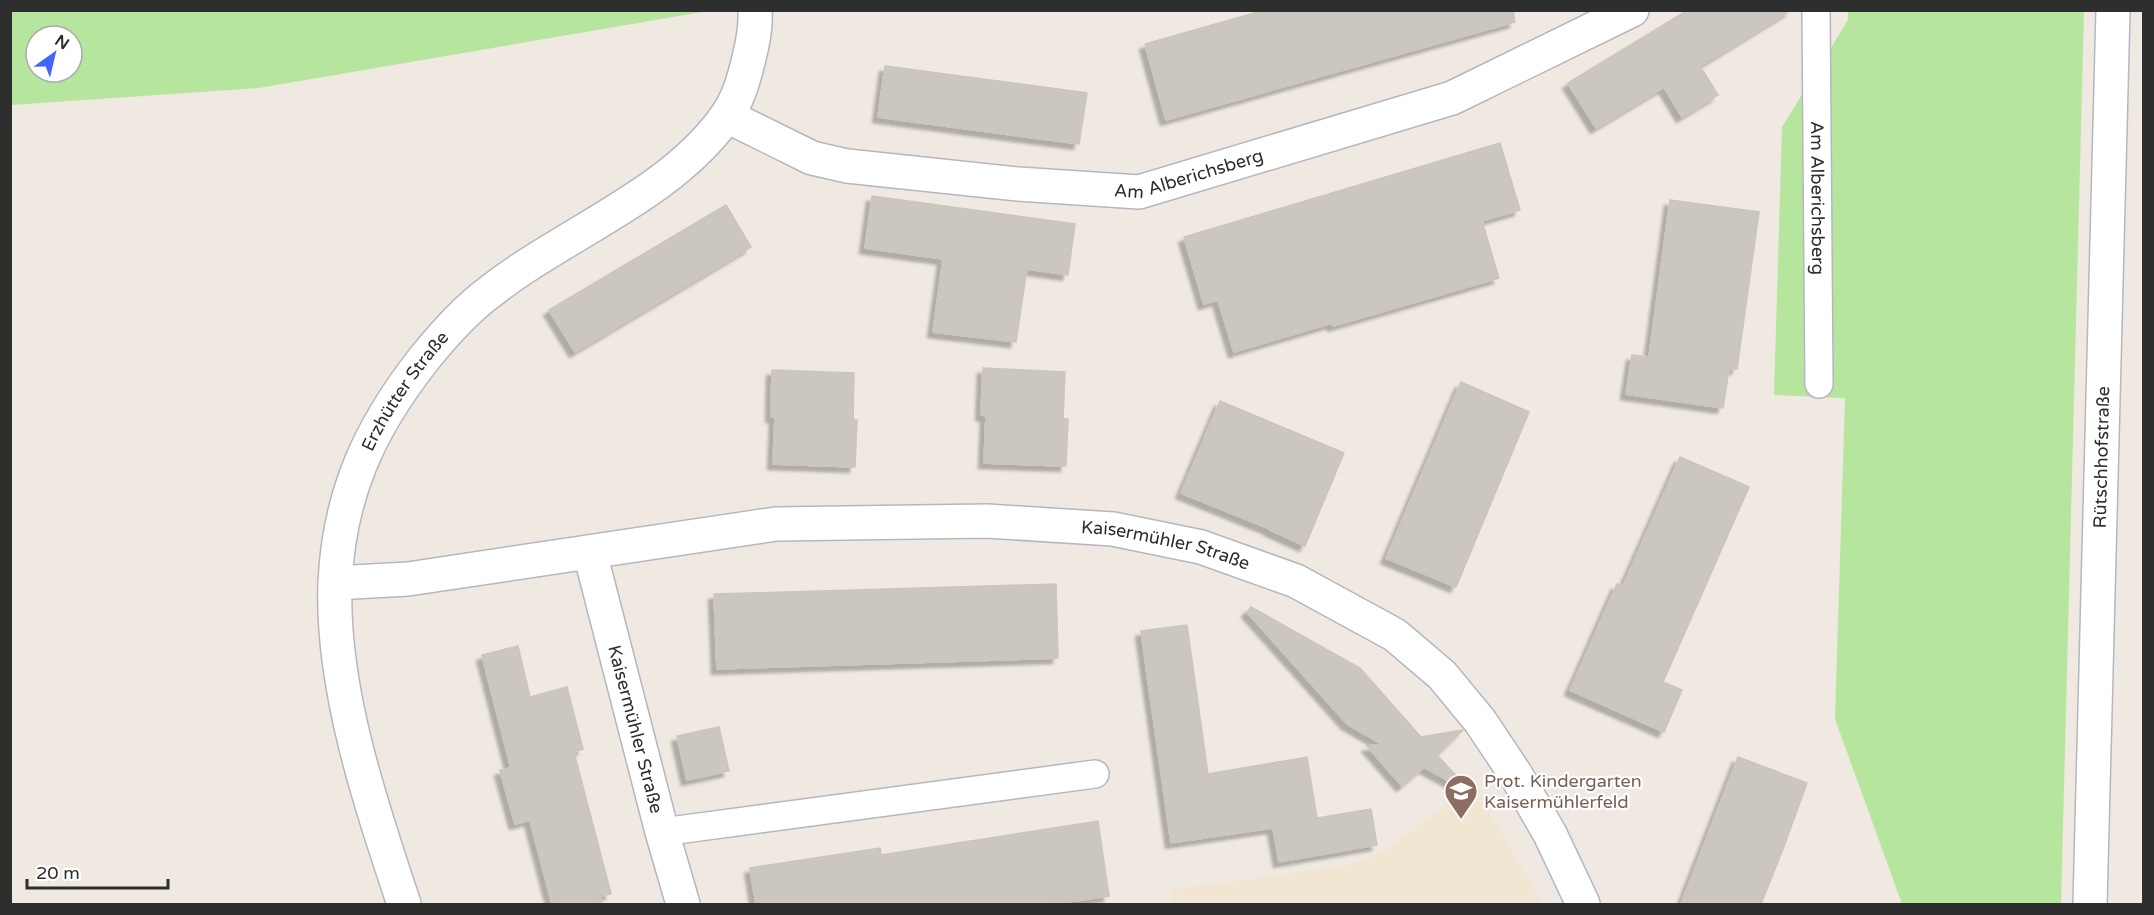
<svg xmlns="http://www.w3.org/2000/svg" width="2154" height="915" viewBox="0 0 2154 915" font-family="'Varela Round',sans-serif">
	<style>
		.education { fill: #f0e6d1 }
		.green { fill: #b6e59e; fill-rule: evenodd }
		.building { fill: #cbc7bf; stroke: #cbc5ba; stroke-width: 1.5; filter: url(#shadow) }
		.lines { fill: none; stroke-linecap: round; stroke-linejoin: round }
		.lane-casing { stroke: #b4b7c1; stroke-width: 30 }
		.street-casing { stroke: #b4b7c1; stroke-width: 36 }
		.secondary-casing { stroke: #b4b7c1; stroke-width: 36 }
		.lane { stroke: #fff; stroke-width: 27 }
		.street { stroke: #fff; stroke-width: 33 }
		.secondary { stroke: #fff; stroke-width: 33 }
		.labels { text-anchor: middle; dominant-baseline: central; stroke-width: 4.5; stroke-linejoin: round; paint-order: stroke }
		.street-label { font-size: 18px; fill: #2e2e2e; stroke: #fff }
		.education-label { font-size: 18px; fill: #785e54; stroke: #fff; text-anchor: start }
	</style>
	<defs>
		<filter id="shadow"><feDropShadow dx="-5.5" dy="5.5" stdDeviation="1.5" flood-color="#0004"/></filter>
	</defs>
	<rect width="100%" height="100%" fill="#efe9e1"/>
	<path class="education" d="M1474 785 1543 904H1172L1169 890 1339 867 1379 854Z"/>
	<path class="green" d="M11 10H708V11L259 88 11 105ZM36 36H72V72H36Z
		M1848 11H2084L2061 904H1902L1835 719 1845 398 1774 395 1782 127 1848 20Z"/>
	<path class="building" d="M1265 10H1513L1515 22 1166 120 1145 44Z
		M1688 10H1791L1700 66 1718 95 1682 117 1664 87 1596 128 1568 83Z
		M885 66 1087 93 1079 144 878 117Z
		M1500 143 1520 210 1482 221 1499 278 1333 326 1332 323 1234 352 1218 300 1204 304 1184 237Z
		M872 196 1075 224 1068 275 1027 269 1016 342 933 332 943 259 865 248Z
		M1670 200 1759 212 1737 369H1729L1723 408 1626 394 1632 355 1649 357Z
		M726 205 751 247 575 352 549 310Z
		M983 368 1065 372 1063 419H1068L1066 466 984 463 986 416 981 415Z
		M772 370 854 373 853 420H857L855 467 773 464 775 417H771Z
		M1461 382 1529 412 1456 587 1386 558Z
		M1220 401 1344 453 1305 546 1270 530V529L1181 493Z
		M1680 457 1749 487 1663 682 1682 690 1664 732 1570 690 1617 584 1623 586Z
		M1056 584 1058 658 717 669 714 594Z
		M1251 607 1360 668 1421 737 1463 730 1437 755 1460 780 1456 785 1424 767 1402 786 1367 746 1382 744 1347 724 1247 612Z
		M1187 625 1208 774 1307 757 1317 818 1371 809 1377 845 1279 862 1273 828 1171 843 1141 631Z
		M518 646 530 697 567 687 583 749 574 752 611 894 600 896 602 904H552L530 820 515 824 500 770 511 768 482 655Z
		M719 727 729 771 687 780 677 736Z
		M1738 757 1807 783 1783 849 1761 904H1681Z
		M1098 821 1109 896 1052 904H756L750 868 880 848 881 855Z"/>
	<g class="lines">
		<defs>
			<g id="lane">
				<path id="s1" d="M1816 10 1819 384"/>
				<path d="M662 832 1095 774"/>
			</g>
			<g id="street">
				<path id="s2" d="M727 116 812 158 847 166 1018 184 1139 192 1452 98 1632 10"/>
				<path id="s3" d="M590 553 662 832 683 904"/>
				<path id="s4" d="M335 583 408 579 776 524 987 521 1113 529 1201 547 1296 581 1395 635 1442 675 1480 721 1516 775 1550 834 1583 904"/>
				<path id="s5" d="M2090 904 2113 10"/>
			</g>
			<g id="secondary">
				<path id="s6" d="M404 904C371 805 331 688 335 583 339 495 369 429 423 360 443 335 465 310 491 291 565 233 670 195 725 118 738 101 744 79 749 58 753 42 756 28 755 10"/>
			</g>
		</defs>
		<use href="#lane" class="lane-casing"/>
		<use href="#street" class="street-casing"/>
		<use href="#secondary" class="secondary-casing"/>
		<use href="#lane" class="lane"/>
		<use href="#street" class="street"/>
		<use href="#secondary" class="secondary"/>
	</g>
	<defs>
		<symbol id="school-pin" viewBox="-11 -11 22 30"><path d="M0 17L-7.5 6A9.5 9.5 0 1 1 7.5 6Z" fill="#8d6e63" stroke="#fff"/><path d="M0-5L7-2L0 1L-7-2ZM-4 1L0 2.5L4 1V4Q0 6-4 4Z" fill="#fff"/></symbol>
	</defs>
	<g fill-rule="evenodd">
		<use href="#school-pin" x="1442" y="772" width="38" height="52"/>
	</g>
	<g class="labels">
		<g class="street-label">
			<text stroke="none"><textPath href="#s2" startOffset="476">Am Alberichsberg</textPath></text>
			<text stroke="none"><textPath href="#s1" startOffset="188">Am Alberichsberg</textPath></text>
			<text stroke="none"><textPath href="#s6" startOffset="538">Erzhütter Straße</textPath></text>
			<text stroke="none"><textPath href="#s5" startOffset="447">Rütschhofstraße</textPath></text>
			<text stroke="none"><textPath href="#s4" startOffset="837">Kaisermühler Straße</textPath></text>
			<text stroke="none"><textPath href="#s3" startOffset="182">Kaisermühler Straße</textPath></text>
		</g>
		<g class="education-label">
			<text x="1484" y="781">Prot. Kindergarten<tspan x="1484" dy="21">Kaisermühlerfeld</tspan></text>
		</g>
	</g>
	<rect width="2154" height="915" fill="none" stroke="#2e2e2e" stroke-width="24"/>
	<g transform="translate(54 54) rotate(34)"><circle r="28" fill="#ffffff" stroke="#ababab" stroke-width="1.5"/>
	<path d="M0-4.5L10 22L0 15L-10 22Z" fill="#4264fb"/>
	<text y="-9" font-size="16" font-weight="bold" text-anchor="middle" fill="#2e2e2e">N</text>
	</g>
	<path d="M27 879v9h141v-9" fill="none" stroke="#2e2e2e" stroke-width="3"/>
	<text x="36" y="879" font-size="18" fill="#2e2e2e" stroke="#ffffff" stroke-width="4.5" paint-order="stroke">20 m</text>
</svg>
